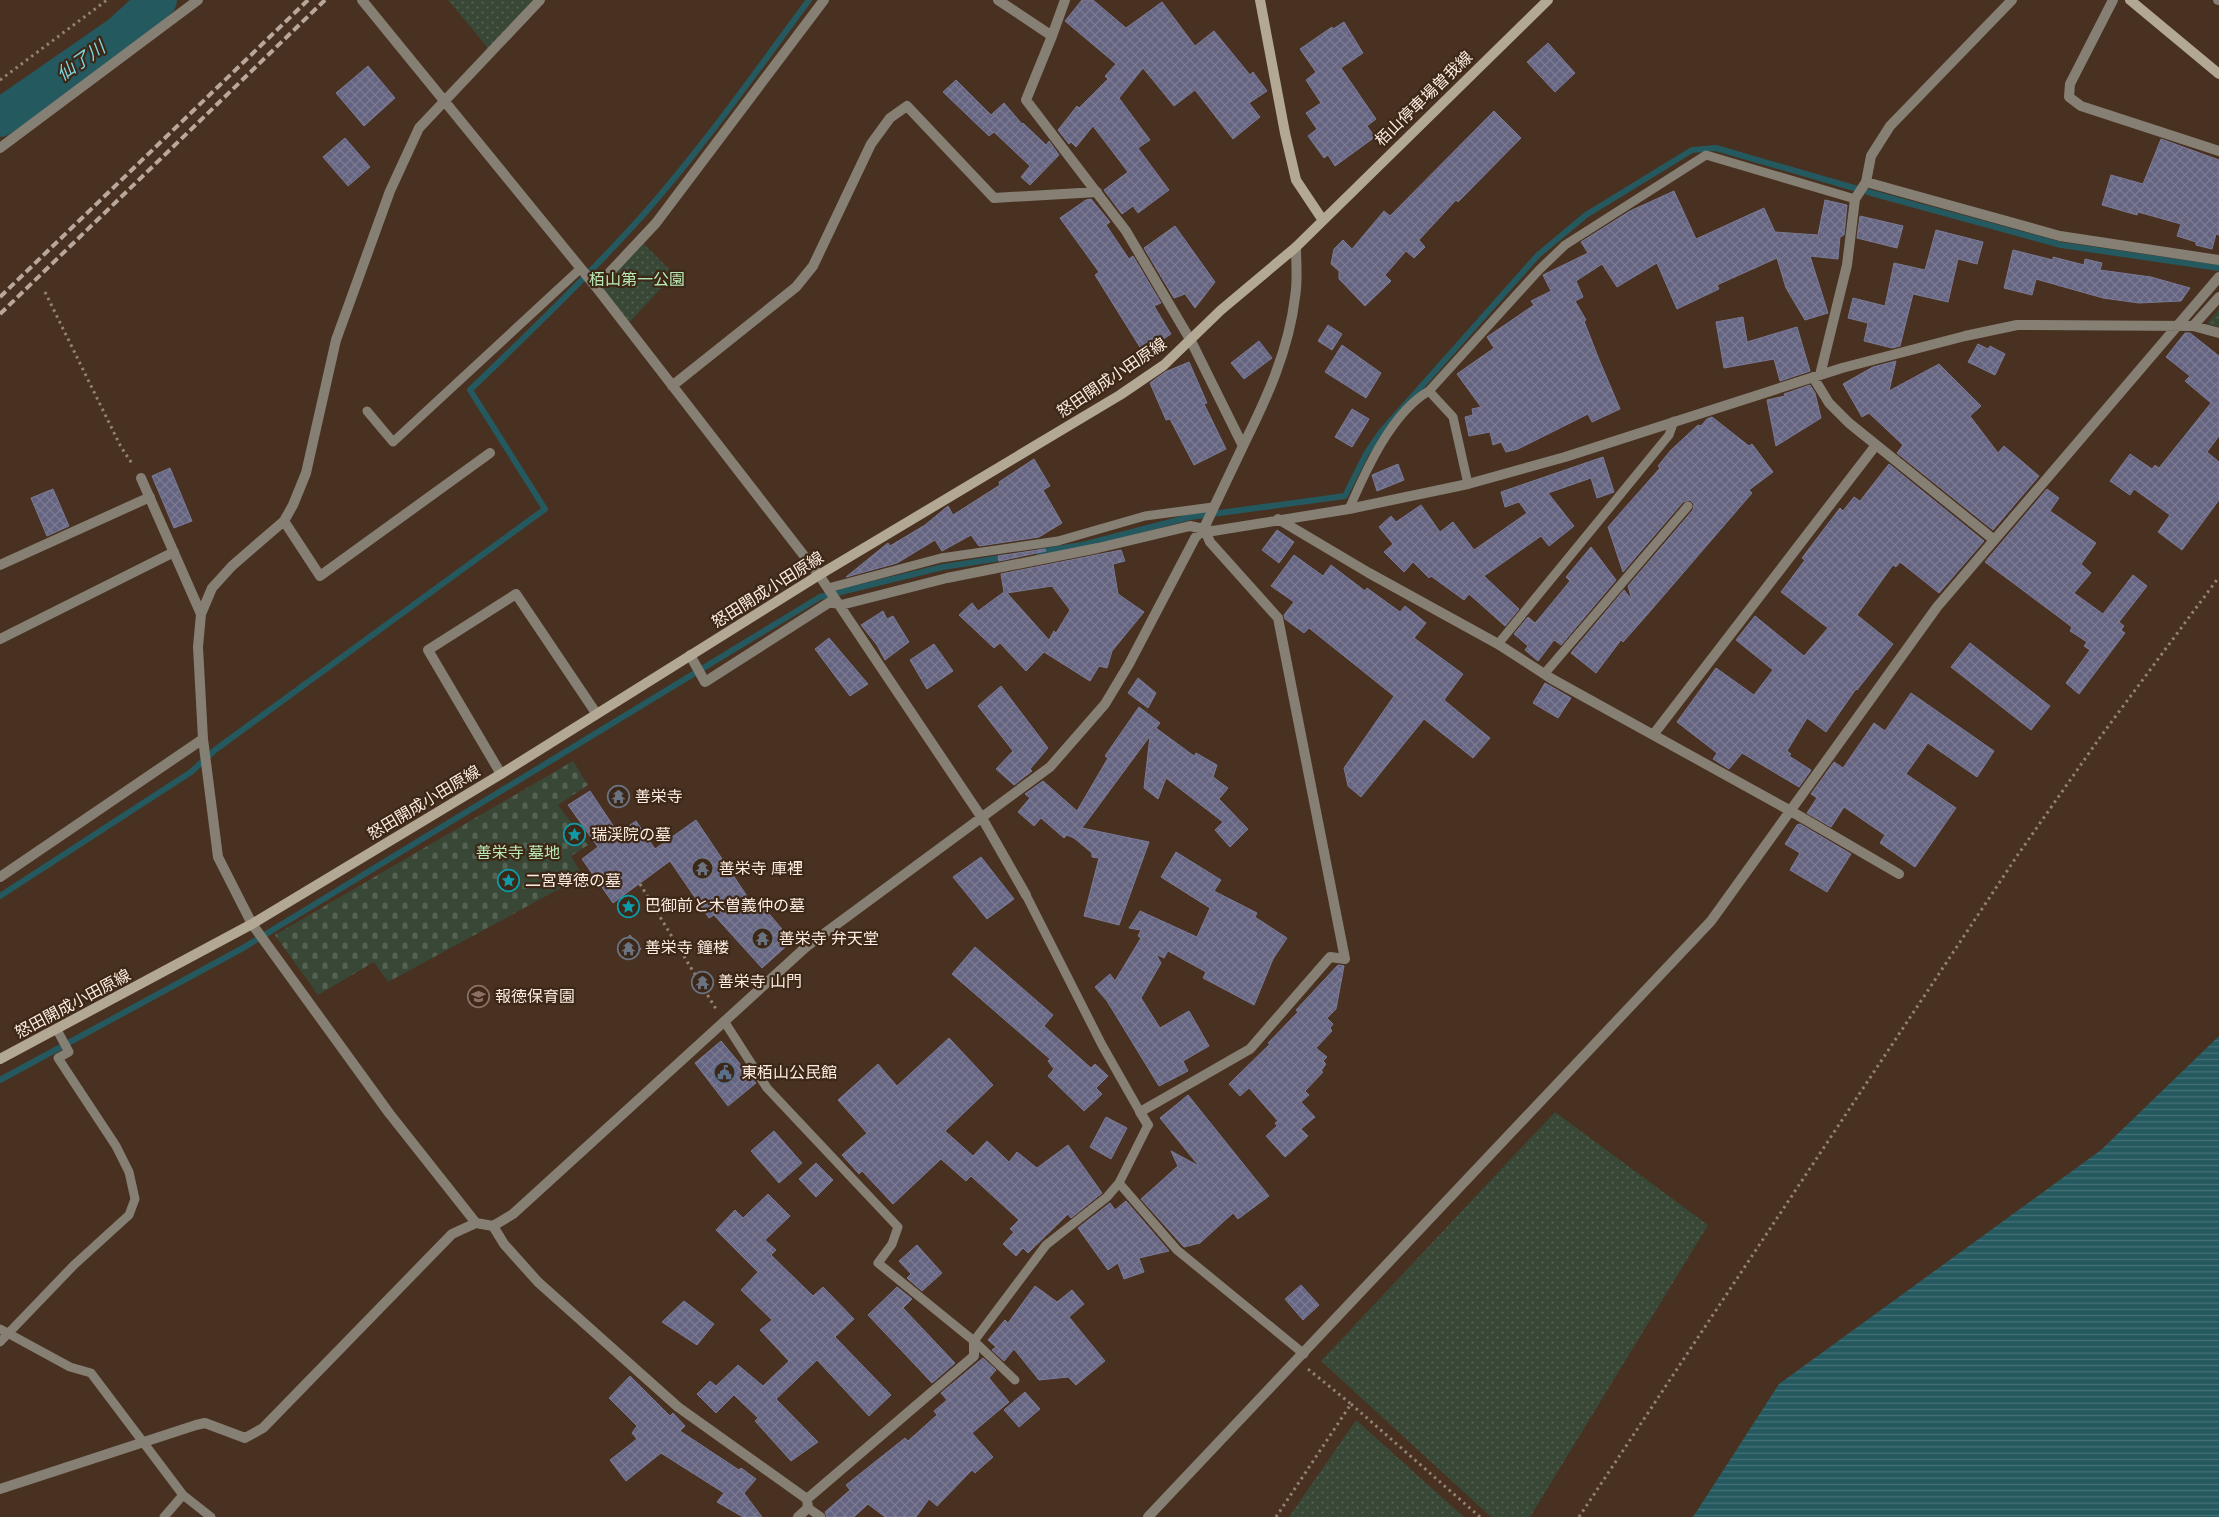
<svg xmlns="http://www.w3.org/2000/svg" width="2219" height="1517" viewBox="0 0 2219 1517" font-family="'Nunito Sans','Noto Sans JP',sans-serif">
	<style>
		.grass { fill: url(#grass-dots) }
		.cemetery { fill: url(#cemetery-stones) }
		.water { fill: url(#water-rules) }
		.lines { fill: none; stroke-linecap: round; stroke-linejoin: round }
		.stream { stroke: #255960; stroke-width: 6 }
		.river { stroke: #255960; stroke-width: 38 }
		.building { fill: url(#building-cross-hatch); stroke: #7a7996; fill-rule: evenodd }
		.path { stroke: #958173; stroke-width: 3; stroke-dasharray: 2.5 4; stroke-linecap: butt }
		.lane { stroke: #867f73; stroke-width: 9 }
		.street { stroke: #867f73; stroke-width: 10 }
		.secondary { stroke: #b2a894; stroke-width: 10 }
		.rail { stroke: #baa79b; stroke-width: 4; stroke-dasharray: 8 4; stroke-linecap: butt }
		.labels { text-anchor: middle; dominant-baseline: central; stroke-width: 4.5; stroke-linejoin: round; paint-order: stroke }
		.street-label { font-size: 16px; fill: #fcece2; stroke: #3d2716 }
		.park-label { font-size: 16px; fill: #baeab6; stroke: #3d2716 }
		.poi-label { font-size: 16px; fill: #fcece2; stroke: #3d2716; text-anchor: start }
		.water-label { font-size: 18px; font-style: italic; fill: #7ed6e2; stroke: #3d2716 }
	</style>
	<defs>
		<pattern id="grass-dots" width="8" height="8" patternUnits="userSpaceOnUse" patternTransform="scale(1.25)"><rect width="8" height="8" fill="#384736"/><path d="M2 2h.1M6 6h.1" fill="none" stroke="#566253" stroke-width="1.8" stroke-linecap="round"/></pattern>
		<pattern id="cemetery-stones" width="16" height="16" patternUnits="userSpaceOnUse" patternTransform="scale(1.25)"><rect width="16" height="16" fill="#384736"/><path d="M2 7V4a2 2 0 0 1 4 0v3zM10 15v-3a2 2 0 0 1 4 0v3z" fill="#566253"/></pattern>
		<pattern id="water-rules" width="6" height="5" patternUnits="userSpaceOnUse" patternTransform="scale(1.25)"><rect width="6" height="5" fill="#255960"/><path d="M0 2.5h6" fill="none" stroke="#467176"/></pattern>
		<pattern id="building-cross-hatch" width="8" height="8" patternUnits="userSpaceOnUse" patternTransform="scale(1.25)"><rect width="8" height="8" fill="#656581"/><path d="M0 0l8 8M0 8l8-8" fill="none" stroke="#7c7b93"/></pattern>
	</defs>
	<rect width="100%" height="100%" fill="#483120"/>
	<path class="grass" d="M448 0H533L488 48Z
		M642 242 674 274 629 323 601 287Z
		M2219 309V327L2207 324Z
		M1555 1112 1708 1225 1530 1517H1491L1321 1361Z
		M1356 1420 1464 1517H1289Z"/>
	<path class="cemetery" d="M573 761 588 785 558 805 588 845 571 856 583 876 388 982 374 962 318 995 275 935Z"/>
	<path class="water" d="M2219 1036V1517H1693L1779 1384 2101 1150Z"/>
	<g class="lines">
		<path class="stream" d="M1039 552 1082 545 1190 517 1345 496 1366 454 1381 432 1538 255 1586 215 1692 150 1716 148 1875 194 2061 245 2219 268
			M0 896 191 772 215 750 545 509 470 390C529 333 588 276 643 215 703 147 755 73 809 0
			M0 1080 243 948 820 597 943 567 1007 557"/>
		<path class="river" d="M0 118 121 34 158 0"/>
	</g>
	<path class="building" d="M1082 0H1093L1126 28 1162 2 1195 46 1214 31 1250 75 1253 72 1267 91 1249 103 1260 117 1233 139 1195 90 1174 106 1143 68 1119 98 1150 140 1138 148 1169 190 1138 213 1133 206 1122 214 1104 190 1128 172 1093 126 1076 147 1071 142 1069 144 1058 130 1077 106 1079 108 1108 79 1105 76 1116 64 1065 21Z
		M1344 22 1363 53 1341 68 1376 119 1367 126 1375 137 1335 166 1328 155 1324 158 1308 136 1317 129 1306 113 1321 103 1306 80 1316 72 1300 49 1332 27 1333 29Z
		M1548 43 1575 73 1555 92 1527 62Z
		M368 66 395 98 364 126 336 93Z
		M956 80 991 115 1004 103 1022 124 1023 123 1046 145 1049 141 1059 155 1030 185 1021 177 1030 166 994 132 989 136 943 92Z
		M1494 111 1521 138 1458 202 1456 200 1419 240 1425 247 1414 258 1406 251 1385 275 1391 281 1365 306 1339 279V271L1331 264 1334 249 1343 240 1352 249 1384 211 1390 216Z
		M345 138 370 167 348 186 323 157Z
		M2161 139 2219 160V235L2216 234 2212 249 2196 245V242L2177 236 2181 224 2138 212 2137 215 2102 205 2111 175 2143 184Z
		M1674 191 1696 239 1764 208 1775 232 1818 235 1825 200 1847 205 1844 235 1840 237 1838 259 1810 256 1828 313 1805 320 1786 288 1777 258 1717 285 1719 289 1677 309 1657 263 1617 287 1602 264 1576 281 1583 297 1575 301 1586 320 1584 321 1598 357 1620 409 1592 422 1588 414 1518 449 1506 452 1501 442 1493 445 1490 432 1469 436 1465 417 1473 415 1472 409 1481 407 1457 374 1494 348 1487 337 1534 305 1531 301 1551 291 1543 275 1588 253 1581 242 1630 211Z
		M1091 199 1110 222 1106 225 1129 259 1133 256 1161 303 1154 306 1171 334 1143 352 1095 275 1099 272 1060 218 1086 200Z
		M1860 216 1903 226 1897 248 1857 238Z
		M1175 226 1215 282 1195 308 1185 294 1174 298 1144 248Z
		M1936 230 1983 242 1977 264 1958 259 1948 302 1913 294 1900 346 1892 348 1864 341 1868 323 1848 318 1853 298 1885 306 1894 263 1925 270Z
		M2013 250 2053 260V257L2084 265 2085 259 2102 263 2100 270 2151 277 2190 288 2181 301 2139 303 2103 298 2036 279 2032 295 2004 288Z
		M1743 317 1747 342 1797 327 1810 371 1780 381 1774 359 1724 368 1716 322Z
		M1328 325 1342 334 1332 350 1318 341Z
		M2185 333H2190L2219 356V436L2207 452 2219 462V500L2182 550 2158 532 2170 515 2134 489 2130 495 2110 481 2130 454 2152 469 2155 465 2159 468 2211 403 2185 381 2190 376 2166 357Z
		M1259 341 1272 358 1244 379 1231 363Z
		M1978 344 1988 349 1990 346 2005 354 1995 375 1968 362Z
		M1342 345 1381 373 1366 398 1325 372Z
		M1896 361 1889 391 1939 364 1981 406 1970 416 1998 453 2004 446 2039 476 1993 530 1897 453 1903 445 1869 413 1862 417 1843 384 1873 367Z
		M1189 362 1207 403 1204 404 1226 449 1194 465 1170 419 1166 420 1150 383 1165 372Z
		M1810 385 1815 393 1821 418 1776 446 1767 400 1785 396 1784 394Z
		M1352 409 1369 419 1352 447 1335 437Z
		M1712 417 1749 446 1752 444 1773 472 1749 490 1752 493 1646 616 1623 642 1621 640 1596 673 1571 653 1624 590 1632 600 1628 586 1693 510 1694 504 1690 500 1683 502 1623 572 1608 527 1660 468 1658 466 1671 450 1698 425 1701 426 1707 419Z
		M1603 457 1614 492 1597 498 1591 478 1548 493 1574 526 1549 546 1541 536 1484 576 1519 609 1505 626 1469 594 1464 600 1431 576 1429 578 1413 562 1404 572 1384 552 1393 544 1379 527 1391 516 1396 522 1421 505 1440 532 1453 522 1474 550 1527 513 1519 502 1505 507 1501 492Z
		M1034 459 1050 486 1043 490 1062 523 1039 537 979 546 971 535 942 551 935 540 897 563 846 577 888 543 890 546 925 525 948 506 953 515 1000 485 999 482Z
		M1398 464 1404 480 1377 491 1372 475Z
		M1889 464 1984 541 1939 593 1900 562 1896 567 1893 565 1857 615 1893 644 1857 690 1856 689 1826 732 1807 718 1787 751 1791 754 1789 756 1811 770 1799 787 1742 753 1729 769 1713 759 1717 753 1677 722 1716 668 1754 695 1773 670 1736 640 1755 616 1804 656 1828 628 1781 592 1805 560 1802 558 1840 508 1843 511 1854 497 1860 501Z
		M170 468 192 521 174 528 152 476Z
		M53 489 69 526 47 536 31 498Z
		M2047 489 2059 498 2050 511 2096 543 2081 564 2091 573 2074 593 2103 614 2133 575 2147 586 2119 622 2124 626 2121 630 2125 633 2079 694 2066 683 2090 650 2084 646 2087 642 2070 631 2072 627 1985 562Z
		M1277 530 1294 542 1279 563 1262 550Z
		M1591 547 1616 580 1561 645 1554 640 1538 661 1525 650 1528 646 1514 634 1528 617 1535 623 1537 621 1570 581 1566 577Z
		M1045 549 1046 551 999 561 998 556Z
		M1121 550 1125 561 1113 564 1118 594 1144 612 1112 651 1107 668 1099 666 1090 681 1044 652 1026 671 1000 643 994 648 959 615 972 603 978 611 1004 592 1001 574ZM1052 586 1070 610 1056 633 1054 631 1049 640 1007 593Z
		M1294 555 1323 576 1331 565 1365 591 1367 588 1400 612 1405 606 1426 623 1414 638 1463 674 1444 700 1490 738 1473 758 1424 719 1361 797 1348 786 1344 768 1394 696 1309 628 1304 633 1285 619 1284 615 1294 602 1271 586Z
		M883 611 887 619 893 616 909 642 885 660 877 645 861 625Z
		M829 638 868 684 850 696 815 649Z
		M1970 643 2050 706 2031 730 1951 667Z
		M934 644 953 671 927 689 910 660Z
		M1138 678 1156 693 1148 708 1128 693Z
		M1545 683 1571 698 1558 718 1533 703Z
		M1001 686 1048 748 1030 769 1032 771 1014 785 996 769 1013 751 978 706Z
		M1911 693 1994 751 1977 777 1928 743 1906 774 1956 808 1915 867 1880 843 1885 835 1844 807 1831 827 1807 813 1817 798 1811 794 1834 762 1843 768 1874 723 1885 731Z
		M1139 707 1160 723 1156 728 1194 756 1196 753 1217 765 1213 777 1228 788 1219 799 1248 829 1230 847 1215 830 1223 822 1166 778 1158 799 1144 788 1150 736 1082 828 1149 842 1119 925 1084 916 1099 858 1092 857V853L1074 838 1067 835 1064 838 1041 818 1034 826 1018 812 1030 798 1025 794 1043 781 1077 811 1108 758 1105 756Z
		M590 791 618 833 636 821 655 849 696 820 759 914 765 909 792 941 762 968 714 915 709 918 670 861 613 903 582 859 598 847 568 805Z
		M1800 824 1851 854 1827 892 1790 870 1800 853 1785 844 1797 825Z
		M1176 852 1221 880 1214 891 1257 913 1255 917 1287 938 1273 959 1254 1005 1203 978 1206 972 1168 951 1164 958 1156 954 1161 963 1141 998 1160 1028 1189 1011 1209 1046 1183 1061 1188 1071 1159 1086 1107 1001 1095 987 1110 974 1115 981 1141 938 1138 936 1141 930 1129 928 1140 911 1197 937 1210 908 1161 877Z
		M981 857 1014 899 987 919 953 877Z
		M630 935 641 949 628 960 617 947Z
		M975 947 1053 1015 1044 1026 1091 1068 1095 1064 1108 1076 1096 1088 1102 1094 1084 1111 1048 1076 1054 1069 1048 1061 1050 1059 952 974Z
		M1338 965 1344 966 1336 1009 1327 1018 1333 1024 1330 1028 1332 1031 1316 1048 1327 1057 1323 1061 1326 1064 1321 1071 1323 1072 1305 1091 1309 1095 1301 1102 1315 1117 1301 1129 1308 1136 1285 1157 1266 1136 1277 1126 1275 1123 1278 1121 1249 1088 1240 1096 1229 1084 1270 1044 1268 1043 1298 1012 1296 1010Z
		M949 1038 993 1085 945 1131 973 1156 987 1141 1009 1162 1017 1152 1037 1168 1068 1145 1102 1193 1071 1218 1068 1214 1028 1253 1023 1248 1016 1256 1003 1244 1014 1232 1010 1229 1019 1220 971 1176 966 1181 941 1159 893 1204 862 1171 859 1174 842 1155 867 1133 838 1100 878 1064 897 1086Z
		M721 1041 756 1083 728 1106 695 1063Z
		M1188 1095 1269 1196 1238 1219 1233 1213 1200 1243 1184 1247 1141 1199 1178 1166 1171 1151 1199 1166 1160 1118Z
		M1106 1117 1127 1128 1111 1159 1090 1147Z
		M774 1131 802 1163 779 1183 751 1151Z
		M816 1163 833 1180 816 1197 799 1179Z
		M768 1194 790 1216 765 1240 776 1250 771 1255 813 1296 823 1287 854 1319 835 1337 891 1395 869 1416 817 1360 776 1399 818 1442 791 1461 755 1421 758 1418 734 1395 716 1413 697 1394 710 1381 716 1386 738 1365 763 1386 789 1361 760 1330 772 1320 741 1290 758 1272 716 1230 735 1210 743 1218Z
		M1126 1201 1169 1251 1139 1258 1144 1272 1124 1279 1118 1263 1108 1270 1078 1228 1110 1203 1115 1210Z
		M917 1245 942 1273 922 1291 907 1278 911 1274 899 1261Z
		M1301 1285 1319 1305 1303 1320 1285 1299Z
		M1035 1286 1057 1302 1072 1290 1084 1304 1069 1317 1105 1361 1076 1385 1068 1377 1039 1380 1014 1349 1004 1361 992 1350 996 1347 988 1340 1005 1320 1008 1323Z
		M897 1287 912 1299 903 1308 955 1363 932 1383 868 1315Z
		M684 1301 714 1324 697 1345 662 1322Z
		M983 1358 996 1370 989 1378 1009 1402 972 1433 993 1457 975 1473 972 1470 937 1506 929 1499 916 1517H885L868 1504 854 1517H827L825 1512 850 1490 846 1485 905 1438 908 1441 937 1415 934 1411 947 1400 941 1393Z
		M630 1376 670 1416 673 1413 685 1426 680 1431 739 1470 741 1468 756 1479 744 1493 762 1517H743L717 1502 724 1493 661 1453 626 1481 610 1460 637 1439 632 1433 637 1426 609 1398Z
		M1025 1392 1040 1409 1019 1427 1004 1410Z"/>
	<g class="lines">
		<path class="path" d="M0 80 107 0
			M45 292 121 447 133 465
			M640 884 716 1009
			M1351 1404 1480 1517
			M1276 1517 1351 1404 1308 1369
			M1579 1517 2017 856 2101 736 2219 577"/>
		<path class="lane" d="M367 411 393 442 580 269
			M1468 484 1453 417 1429 391 1539 270 1565 245 1706 155 1855 199
			M1349 509C1366 470 1392 412 1429 391
			M828 588 941 558 1058 541 1145 516 1213 507
			M1498 644 1669 435 1674 421
			M1545 673 1688 506
			M1026 895 1102 1045 1140 1112
			M724 1021 767 1088 898 1227 892 1244 878 1263 974 1341 1015 1380
			M1119 1183 1177 1250 1304 1354
			M0 1329 70 1367 91 1373 183 1495 211 1517
			M974 1341 1046 1245 1107 1197 1119 1183 1148 1125
			M0 1342 74 1265 129 1215 135 1199 129 1172 116 1146 58 1058 69 1052 57 1030
			M808 1508 821 1517
			M164 1517 183 1495"/>
		<path class="street" d="M362 0 596 287 819 575 982 818 1026 895
			M998 0 1052 36 1065 0
			M2113 0 2070 84 2069 97 2081 106 2219 151
			M2218 0H2219
			M0 148 198 0
			M1866 182 2060 236 2219 260
			M596 287 656 223 824 0
			M2193 326 2219 297
			M1820 375 1847 265 1855 199 1866 182 1871 156 1890 126 2012 0
			M1813 377 1829 403 1849 423 1993 539
			M672 386 796 287 813 266 871 144 890 118 907 106 994 198 1097 192
			M1243 446C1266 400 1289 350 1295 297 1298 281 1296 263 1296 247
			M141 478 201 614
			M1278 519 1369 573 1498 644 1552 679 1789 810 1899 874
			M284 521 320 576 490 453
			M0 565 150 497
			M0 639 174 552
			M690 655 705 682 830 602 841 605 947 578 1098 548 1190 526 1213 531 1349 509 1468 484 1565 457 1842 368 1965 336 2017 325 2193 326 2219 333
			M1653 735 1876 445
			M501 774 428 650 516 594 596 713
			M0 877 203 739
			M1148 1125 1140 1112 1250 1049 1330 957 1345 959 1278 618 1210 542 1204 528
			M476 1223 493 1226 504 1244 538 1282 678 1407 807 1499 808 1508 798 1517
			M493 1226 513 1214 806 947 1050 767 1105 704 1129 664 1195 538 1204 528 1243 446 1191 341 1126 231 1026 100 1052 36
			M0 1489 196 1425 205 1423 245 1438 263 1428 452 1234 476 1223 389 1113 252 924 218 857 203 739 198 647 201 614 212 588 232 566 284 521 293 505 306 473 336 340 390 191 419 128 540 0
			M807 1499 974 1356V1341
			M1148 1517 1711 921 1937 607 2219 277"/>
		<path class="secondary" d="M1260 0 1285 133 1296 180 1322 219
			M2130 0 2219 74
			M0 1059 252 924 501 774 819 575 1120 395 1164 365 1221 310 1296 247 1548 0"/>
		<path class="rail" d="M0 297 308 0
			M0 314 325 0"/>
	</g>
	<defs>
		<symbol id="temple-ring" viewBox="-11 -11 22 22"><circle r="9.5" fill="#3d2716" stroke="#6b7280" stroke-width="1.5"/><path d="M0-6L5-2H3V0L6.5 2.5H4V6H1.5V3h-3V6H-4V2.5H-6.5L-3 0V-2H-5Z" fill="#6b7280"/></symbol>
		<symbol id="sight-ring" viewBox="-11 -11 22 22"><circle r="9.5" fill="#3d2716" stroke="#0f9aa8" stroke-width="1.5"/><path d="M0-6L1.8-2.2L6-1.7L2.9 1.2L3.7 5.4L0 3.3L-3.7 5.4L-2.9 1.2L-6-1.7L-1.8-2.2Z" fill="#0f9aa8"/></symbol>
		<symbol id="school-ring" viewBox="-11 -11 22 22"><circle r="9.5" fill="#3d2716" stroke="#8d6e63" stroke-width="1.5"/><path d="M0-5L7-2L0 1L-7-2ZM-4 1L0 2.5L4 1V4Q0 6-4 4Z" fill="#8d6e63"/></symbol>
		<symbol id="civic-ring" viewBox="-11 -11 22 22"><circle r="9.5" fill="#3d2716" stroke="#5c6f8a" stroke-width="1.5"/><path d="M-.6-6.5H3V-4.5H.6V-3L4-1V1h2V6H-6V1h2V-1L-.6-3ZM-1.2 2.5V6h2.4V2.5Z" fill="#5c6f8a"/></symbol>
	</defs>
	<g fill-rule="evenodd">
		<use href="#temple-ring" x="606" y="784" width="25" height="25"/>
		<use href="#sight-ring" x="562" y="822" width="25" height="25"/>
		<use href="#temple-ring" x="690" y="856" width="25" height="25"/>
		<use href="#sight-ring" x="496" y="868" width="25" height="25"/>
		<use href="#sight-ring" x="616" y="894" width="25" height="25"/>
		<use href="#temple-ring" x="750" y="926" width="25" height="25"/>
		<use href="#temple-ring" x="616" y="936" width="25" height="25"/>
		<use href="#temple-ring" x="690" y="970" width="25" height="25"/>
		<use href="#school-ring" x="466" y="984" width="25" height="25"/>
		<use href="#civic-ring" x="712" y="1060" width="25" height="25"/>
	</g>
	<g class="labels">
		<g class="street-label">
			<text transform="translate(1424 99) rotate(-44)">栢山停車場曽我線</text>
			<text transform="translate(1112 378) rotate(-34)">怒田開成小田原線</text>
			<text transform="translate(768 590) rotate(-32)">怒田開成小田原線</text>
			<text transform="translate(424 803) rotate(-31)">怒田開成小田原線</text>
			<text transform="translate(73 1004) rotate(-28)">怒田開成小田原線</text>
		</g>
		<g class="park-label">
			<text x="637" y="280">栢山第一公園</text>
			<text x="518" y="853">善栄寺 墓地</text>
		</g>
		<g class="poi-label">
			<text x="635" y="797">善栄寺</text>
			<text x="591" y="835">瑞渓院の墓</text>
			<text x="719" y="869">善栄寺 庫裡</text>
			<text x="525" y="881">二宮尊徳の墓</text>
			<text x="645" y="906">巴御前と木曽義仲の墓</text>
			<text x="779" y="939">善栄寺 弁天堂</text>
			<text x="645" y="948">善栄寺 鐘楼</text>
			<text x="718" y="982">善栄寺 山門</text>
			<text x="495" y="997">報徳保育園</text>
			<text x="741" y="1073">東栢山公民館</text>
		</g>
		<g class="water-label">
			<text transform="translate(81 61) rotate(-35)">仙了川</text>
		</g>
	</g>
</svg>
